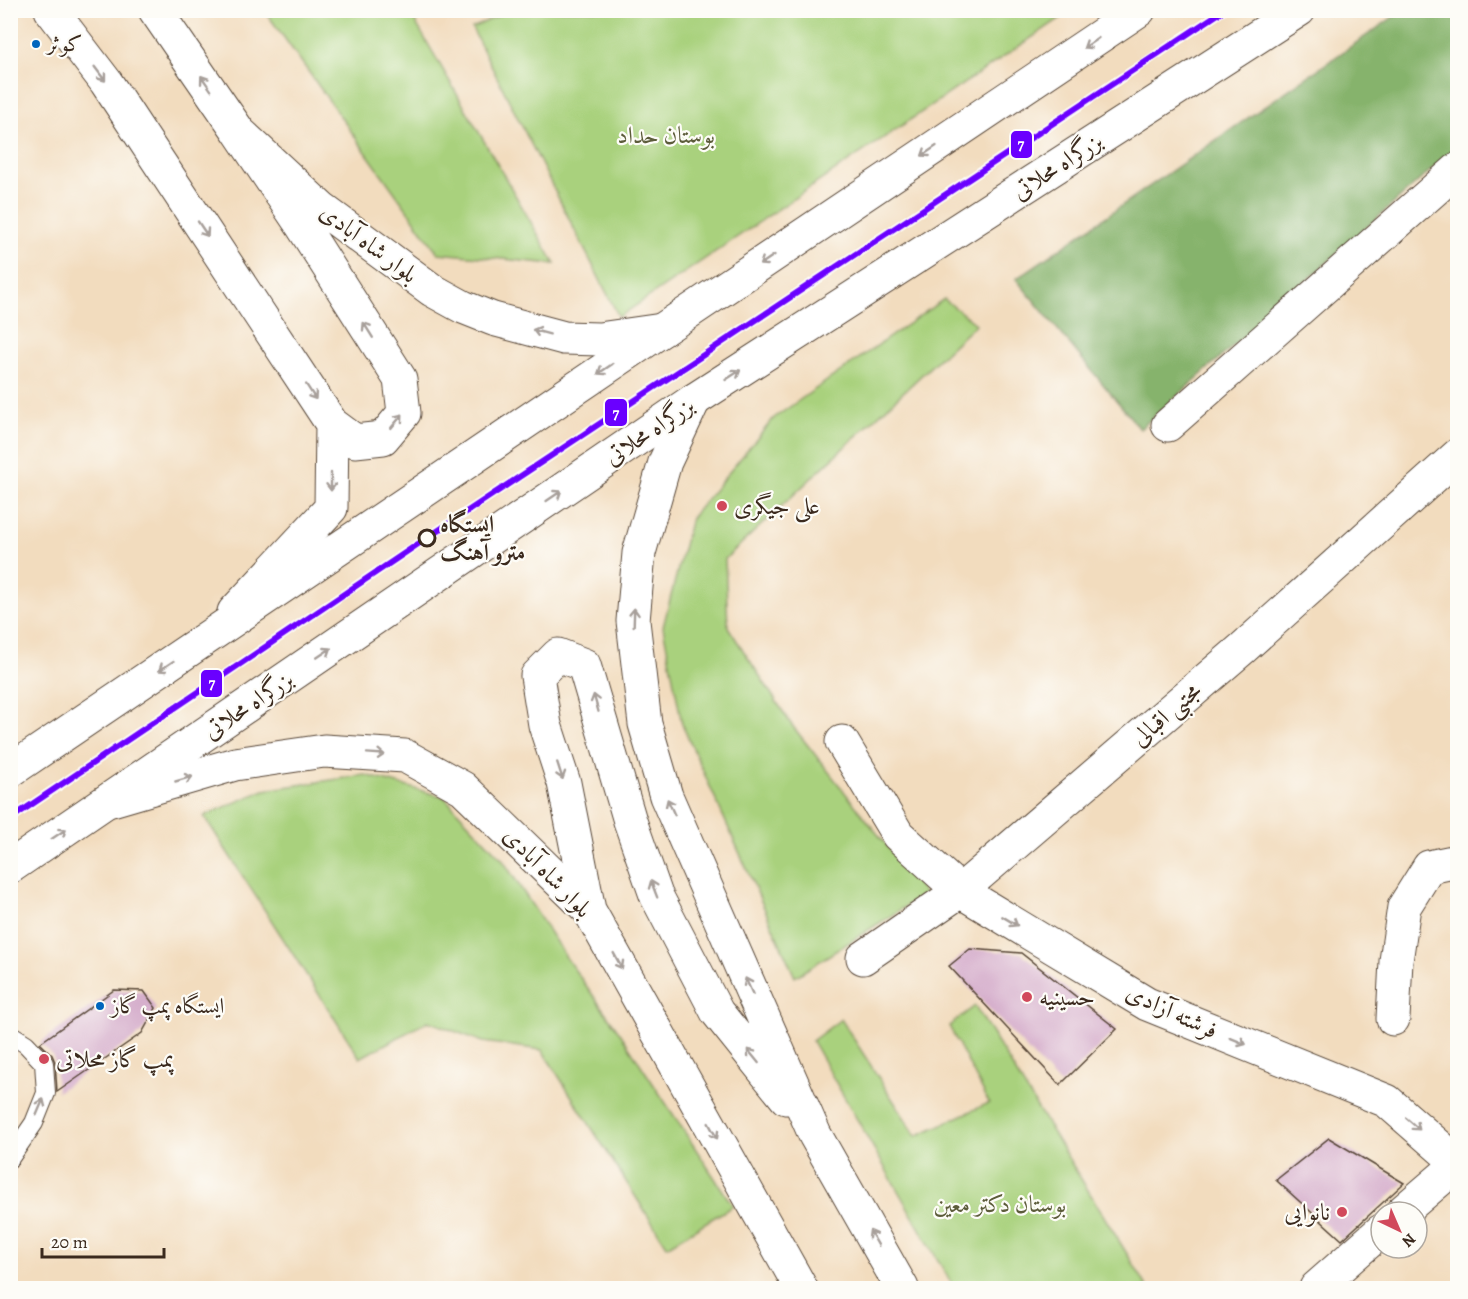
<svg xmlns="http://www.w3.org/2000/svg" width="1468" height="1299" viewBox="0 0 1468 1299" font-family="Alegreya,Amiri,serif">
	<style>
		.green { fill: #a9d17d; stroke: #727e4e; stroke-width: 1.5 }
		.forest { fill: #86b36c; stroke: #606e45; stroke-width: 1.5 }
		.building { fill: #d1a6c7 }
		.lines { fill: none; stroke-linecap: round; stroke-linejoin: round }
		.service-casing { stroke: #564536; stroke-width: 20 }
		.minor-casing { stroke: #564536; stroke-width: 35 }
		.secondary-casing { stroke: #564536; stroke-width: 35 }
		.primary-casing { stroke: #564536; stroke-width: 35 }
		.trunk-casing { stroke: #564536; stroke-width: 35 }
		.service { stroke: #fff; stroke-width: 18 }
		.minor { stroke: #fff; stroke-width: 33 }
		.secondary { stroke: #fff; stroke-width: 33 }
		.primary { stroke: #fff; stroke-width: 33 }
		.trunk { stroke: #fff; stroke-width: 33 }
		.metro-1-casing { stroke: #fdfcf7; stroke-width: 10 }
		.metro-1 { stroke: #6a00ff; stroke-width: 6 }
		.oneway { stroke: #a79f9a }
		.bus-dot { fill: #0065bd; stroke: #fdfcf7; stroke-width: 2 }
		.poi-dot { fill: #d1495b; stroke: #fdfcf7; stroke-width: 2 }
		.stop-dot { fill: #fdfcf7; stroke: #3b2a1e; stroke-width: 3 }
		.labels { text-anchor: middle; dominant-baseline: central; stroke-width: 4.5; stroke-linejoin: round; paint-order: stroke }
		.bus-label { font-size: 22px; fill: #3b2a1e; stroke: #fdfcf7; text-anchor: start }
		.park-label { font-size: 24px; fill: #5c5c3a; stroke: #fdfcf7 }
		.street-label { font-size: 24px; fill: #3b2a1e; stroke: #fdfcf7 }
		.poi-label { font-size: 24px; fill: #3b2a1e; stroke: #fdfcf7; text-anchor: start }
		.stop-label { font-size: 24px; font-weight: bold; fill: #3b2a1e; stroke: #fdfcf7; text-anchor: start }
		.line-badge { stroke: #fdfcf7; stroke-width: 2 }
		.badge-label { font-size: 16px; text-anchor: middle; font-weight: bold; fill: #fff }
	</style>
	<rect width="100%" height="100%" fill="#fdfcf7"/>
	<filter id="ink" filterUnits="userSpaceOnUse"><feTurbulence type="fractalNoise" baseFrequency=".0167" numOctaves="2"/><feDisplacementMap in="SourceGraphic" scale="12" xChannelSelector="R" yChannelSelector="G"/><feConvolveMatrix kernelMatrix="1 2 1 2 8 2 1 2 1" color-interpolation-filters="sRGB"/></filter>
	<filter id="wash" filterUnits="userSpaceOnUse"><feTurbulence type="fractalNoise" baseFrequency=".008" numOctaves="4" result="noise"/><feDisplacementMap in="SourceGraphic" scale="24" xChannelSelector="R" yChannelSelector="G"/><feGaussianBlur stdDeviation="1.35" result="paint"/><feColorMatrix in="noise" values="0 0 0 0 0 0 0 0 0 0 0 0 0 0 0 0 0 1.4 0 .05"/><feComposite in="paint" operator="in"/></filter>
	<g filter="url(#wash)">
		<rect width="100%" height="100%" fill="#f2dcbe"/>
		<path class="green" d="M511 10H1071V11L619 317 472 28Z
			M265 11H409L555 264 438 253Z
			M944 299 976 324 725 559 728 627 791 724 925 894 795 977 682 724 663 627 691 518 774 418Z
			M365 775 444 797 502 859 567 959 620 1033 733 1206 667 1246 542 1050 483 1042 428 1021 360 1058 204 816 264 790Z
			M975 1006 1148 1288H954L812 1041 841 1019 916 1136 989 1103 949 1026Z"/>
		<path class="forest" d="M1402 11H1457V147L1140 429 1016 279Z"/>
		<g id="blocks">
			<path class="building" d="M970 949 1021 953 1117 1029 1060 1085 949 966Z
				M114 990 144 991 156 1008 142 1033 57 1092 55 1062 52 1055 40 1043Z
				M1329 1138 1404 1183 1342 1240 1276 1180Z"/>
		</g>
	</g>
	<g filter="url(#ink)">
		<use href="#blocks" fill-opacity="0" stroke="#564536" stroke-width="1.5"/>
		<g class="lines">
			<defs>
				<path id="service" d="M10 1034 26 1044 44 1063 46 1093 34 1123 10 1158"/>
				<path id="minor" d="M1168 425 1458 169
					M842 742 898 835 960 891 1147 1004 1387 1101 1458 1163
					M863 958 960 891 1243 648 1458 455
					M1393 1019 1396 961 1404 907 1429 867 1458 861
					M1402 1212 1458 1164
					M1316 1288 1381 1231"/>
				<path id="secondary" d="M694 400 665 462 639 553 633 621 645 724 666 796 815 1135 902 1288
					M112 800 235 764 324 751 405 756 463 788 589 910 801 1288
					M589 910 564 783 545 725 537 676 558 655 584 665 630 821 656 895 717 1012 786 1098"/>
				<path id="primary" d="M51 10 106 82 332 424 355 441 383 438 404 413 400 379 303 227 239 132
					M155 10 239 132 322 209 432 290 463 307 493 319 564 338 599 339 662 330
					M234 612 331 508 332 424"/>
				<path id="trunk" d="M10 771 662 330 1139 10
					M10 867 694 400 1299 10"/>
			</defs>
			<use href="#service" class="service-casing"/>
			<use href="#minor" class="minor-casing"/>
			<use href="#secondary" class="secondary-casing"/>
			<use href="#primary" class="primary-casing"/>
			<use href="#trunk" class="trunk-casing"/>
			<use href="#service" class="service"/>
			<use href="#minor" class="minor"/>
			<use href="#secondary" class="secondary"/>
			<use href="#primary" class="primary"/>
			<use href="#trunk" class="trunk"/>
			<defs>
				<path id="metro-1" d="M10 819 427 538 1224 10"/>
			</defs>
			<use href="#metro-1" class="metro-1-casing"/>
			<use href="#metro-1" class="metro-1"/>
		</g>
		<defs><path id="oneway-shaft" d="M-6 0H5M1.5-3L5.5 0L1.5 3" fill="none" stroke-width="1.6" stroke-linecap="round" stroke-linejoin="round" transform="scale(1.5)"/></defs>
		<g class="oneway">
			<use href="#oneway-shaft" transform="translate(1091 43) rotate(146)"/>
			<use href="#oneway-shaft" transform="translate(100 74) rotate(53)"/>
			<use href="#oneway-shaft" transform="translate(206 83) rotate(-125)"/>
			<use href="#oneway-shaft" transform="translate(929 151) rotate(146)"/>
			<use href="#oneway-shaft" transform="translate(203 229) rotate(56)"/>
			<use href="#oneway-shaft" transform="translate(767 260) rotate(146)"/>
			<use href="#oneway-shaft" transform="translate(368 330) rotate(-122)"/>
			<use href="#oneway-shaft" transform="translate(541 332) rotate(-165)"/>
			<use href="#oneway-shaft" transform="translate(605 369) rotate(146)"/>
			<use href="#oneway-shaft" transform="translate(733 375) rotate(-33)"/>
			<use href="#oneway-shaft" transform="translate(311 392) rotate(57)"/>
			<use href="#oneway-shaft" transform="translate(397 421) rotate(-50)"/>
			<use href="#oneway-shaft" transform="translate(331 482) rotate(90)"/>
			<use href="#oneway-shaft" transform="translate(554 496) rotate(-34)"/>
			<use href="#oneway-shaft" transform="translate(634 617) rotate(-88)"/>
			<use href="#oneway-shaft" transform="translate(324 653) rotate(-34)"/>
			<use href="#oneway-shaft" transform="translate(166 666) rotate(146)"/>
			<use href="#oneway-shaft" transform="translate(596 703) rotate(-106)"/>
			<use href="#oneway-shaft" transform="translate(376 754) rotate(4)"/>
			<use href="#oneway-shaft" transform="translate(560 771) rotate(72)"/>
			<use href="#oneway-shaft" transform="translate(184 779) rotate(-16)"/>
			<use href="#oneway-shaft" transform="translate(671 807) rotate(-114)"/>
			<use href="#oneway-shaft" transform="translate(59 834) rotate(-34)"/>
			<use href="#oneway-shaft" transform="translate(654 889) rotate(-111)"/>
			<use href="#oneway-shaft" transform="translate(1010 921) rotate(31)"/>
			<use href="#oneway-shaft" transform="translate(618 961) rotate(61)"/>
			<use href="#oneway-shaft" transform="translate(749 986) rotate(-114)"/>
			<use href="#oneway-shaft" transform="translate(1238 1041) rotate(22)"/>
			<use href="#oneway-shaft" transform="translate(753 1056) rotate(-129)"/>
			<use href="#oneway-shaft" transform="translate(40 1107) rotate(-67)"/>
			<use href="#oneway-shaft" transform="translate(1413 1124) rotate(41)"/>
			<use href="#oneway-shaft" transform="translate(713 1131) rotate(61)"/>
			<use href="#oneway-shaft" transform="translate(874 1238) rotate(-120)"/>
		</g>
	</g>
	<g class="bus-dot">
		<circle cx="36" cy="44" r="5"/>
		<circle cx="100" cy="1006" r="5"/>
	</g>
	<g class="poi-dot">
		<circle cx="722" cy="506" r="6"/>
		<circle cx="1027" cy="997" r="6"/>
		<circle cx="44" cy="1059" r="6"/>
		<circle cx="1342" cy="1212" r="6"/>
	</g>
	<circle class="stop-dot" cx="427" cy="538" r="8"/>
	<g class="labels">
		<g class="bus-label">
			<text x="47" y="44">کوثر</text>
			<text x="111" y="1006">ایستگاه پمپ گاز</text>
		</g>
		<g class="park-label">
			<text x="666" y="135">بوستان حداد</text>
			<text x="1000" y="1204">بوستان دکتر معین</text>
		</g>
		<g class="street-label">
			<text transform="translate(1057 166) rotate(-33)">بزرگراه محلاتی</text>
			<text transform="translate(369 243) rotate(37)">بلوار شاه آبادی</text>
			<text transform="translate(649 431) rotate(-34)">بزرگراه محلاتی</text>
			<text transform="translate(248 705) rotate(-34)">بزرگراه محلاتی</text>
			<text transform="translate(1166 714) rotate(-41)">مجتبی اقبالی</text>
			<text transform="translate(548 872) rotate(46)">بلوار شاه آبادی</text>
			<text transform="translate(1172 1011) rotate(25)">فرشته آزادی</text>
		</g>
		<g class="poi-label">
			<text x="734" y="506">علی جیگری</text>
			<text x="1039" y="997">حسینیه</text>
			<text x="56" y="1059">پمپ گاز محلاتی</text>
			<text x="1330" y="1212" text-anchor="end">نانوایی</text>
		</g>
		<g class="stop-label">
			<text x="440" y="524">ایستگاه<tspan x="440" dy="28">مترو آهنگ</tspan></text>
		</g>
	</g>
	<g class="line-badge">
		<rect x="1010" y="130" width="23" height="29" rx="6" fill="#6a00ff"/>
		<rect x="604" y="398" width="24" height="29" rx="6" fill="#6a00ff"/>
		<rect x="200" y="669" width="23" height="29" rx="6" fill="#6a00ff"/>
	</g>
	<g class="badge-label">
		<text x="1021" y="150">7</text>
		<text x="616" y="419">7</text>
		<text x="212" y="689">7</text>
	</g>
	<rect width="1468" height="1299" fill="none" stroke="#fdfcf7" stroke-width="36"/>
	<g transform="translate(1399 1230) rotate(136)"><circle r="28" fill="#fdfcf7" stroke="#afa8a0" stroke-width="1.5"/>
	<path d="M0-4.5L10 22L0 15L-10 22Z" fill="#d1495b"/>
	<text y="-9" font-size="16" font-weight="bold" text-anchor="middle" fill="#3b2a1e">N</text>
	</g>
	<path d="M42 1248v9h122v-9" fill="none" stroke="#3b2a1e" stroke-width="3"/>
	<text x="51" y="1248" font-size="18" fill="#3b2a1e" stroke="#fdfcf7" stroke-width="4.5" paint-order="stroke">20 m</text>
</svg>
